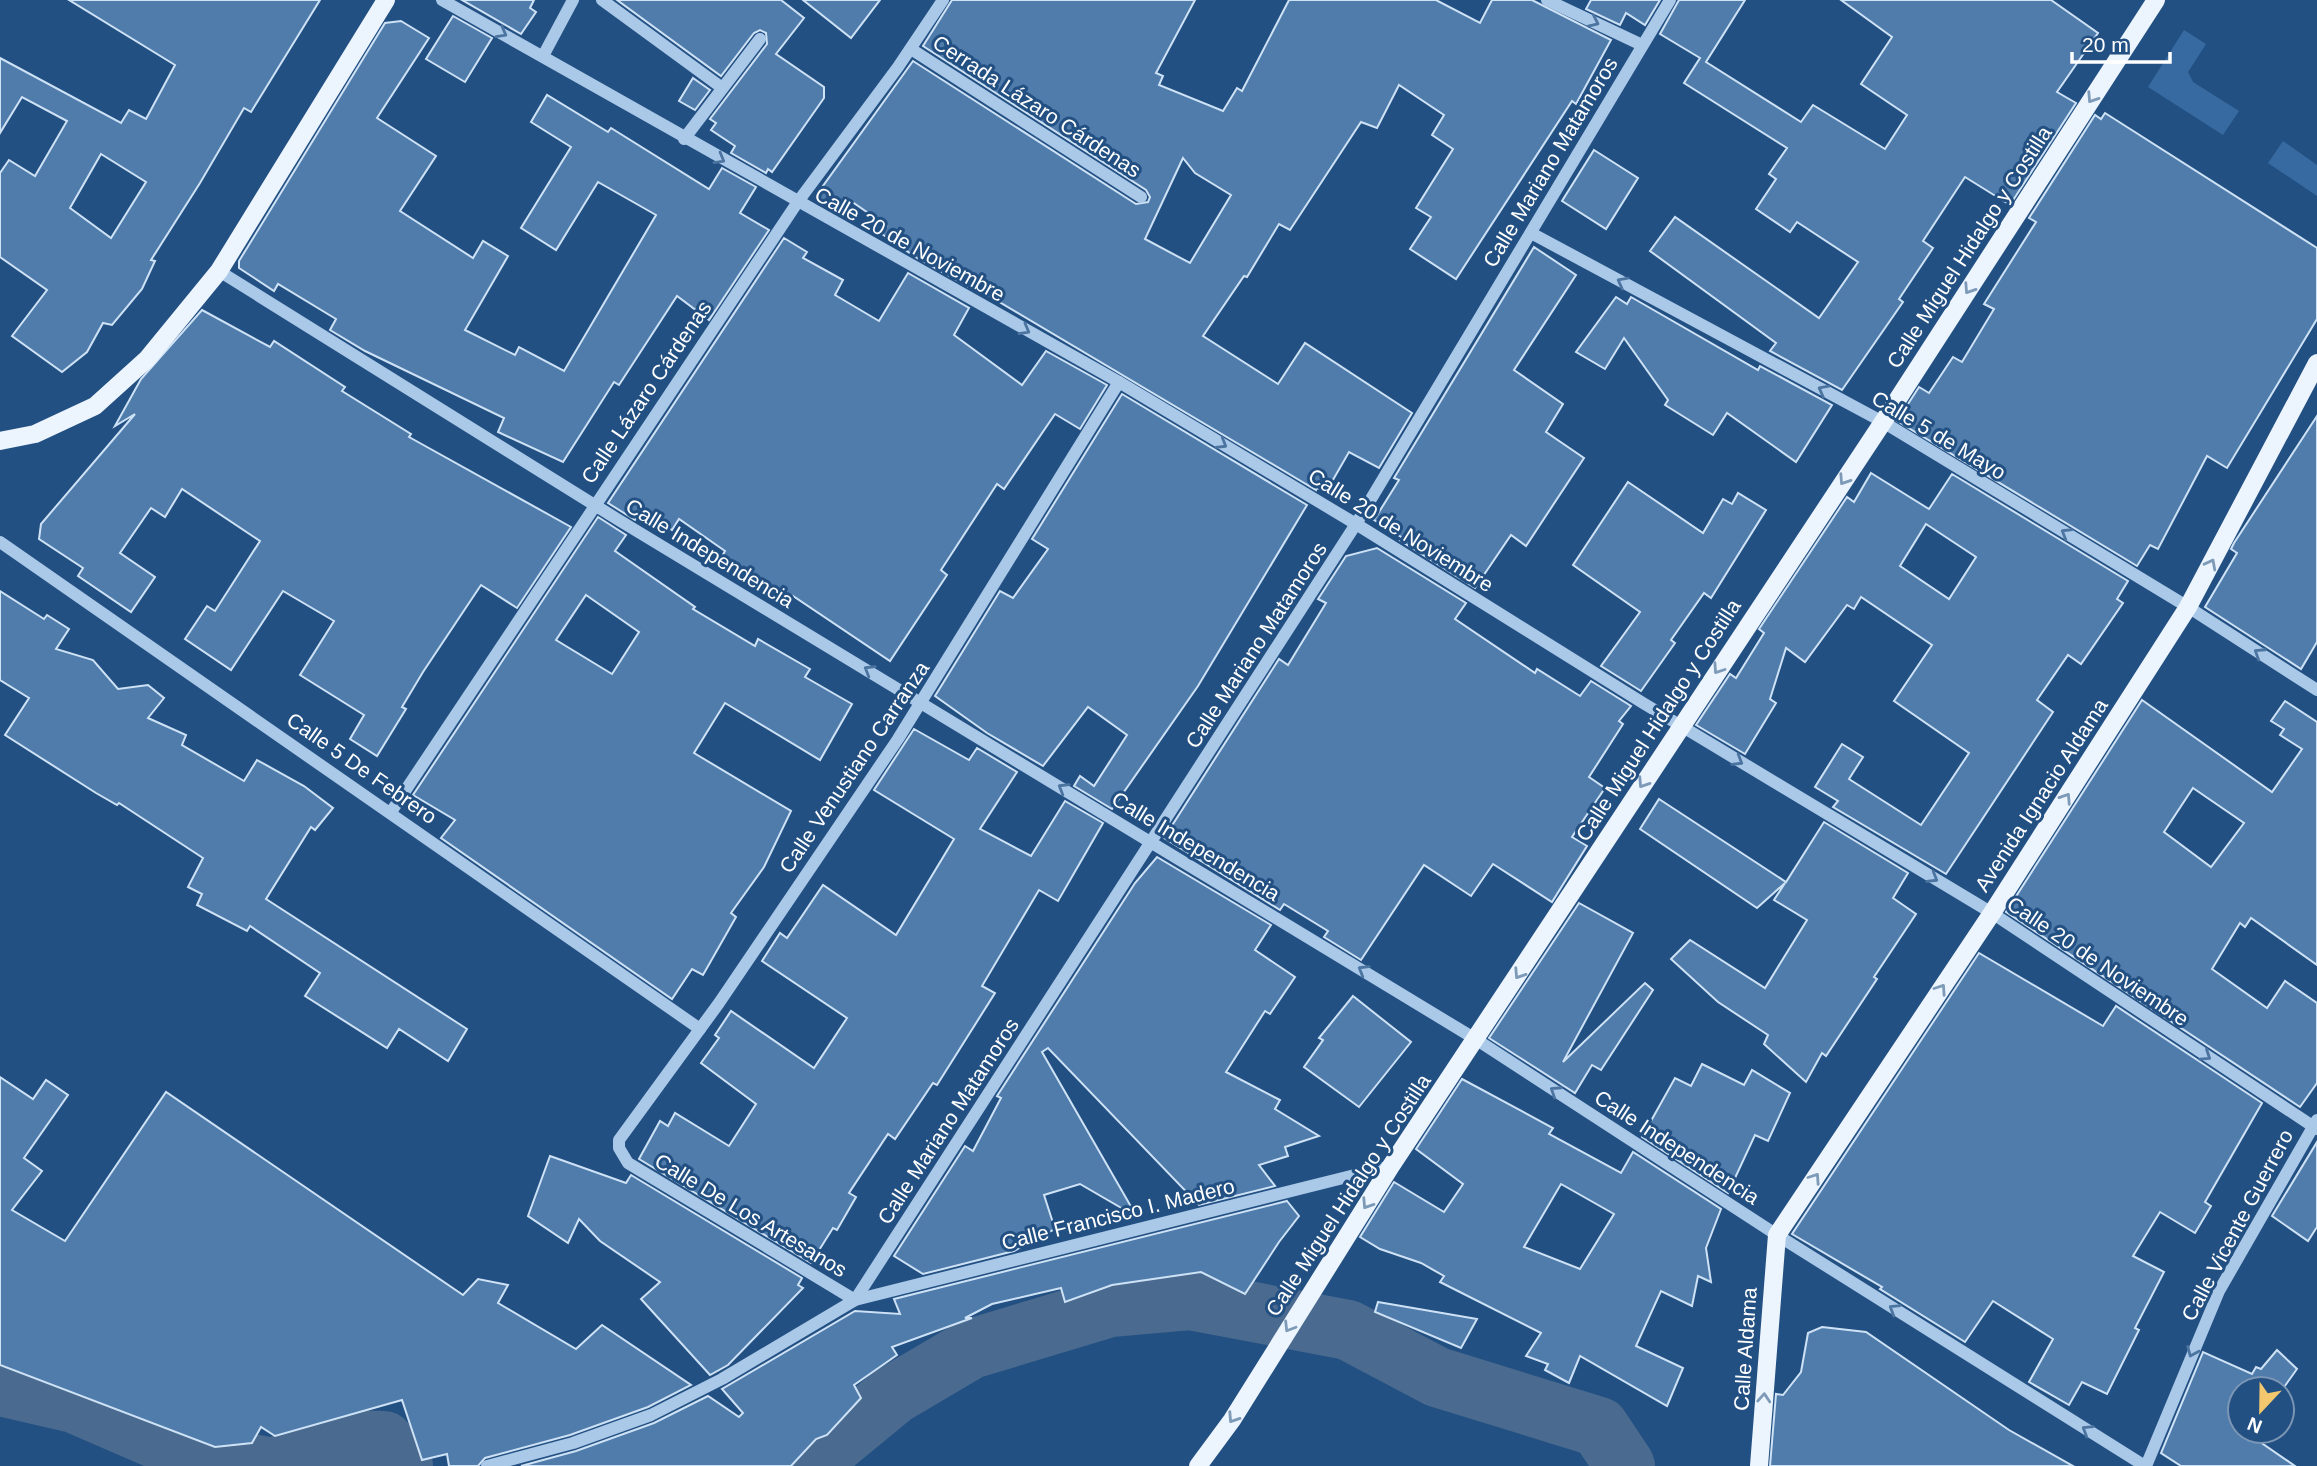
<svg xmlns="http://www.w3.org/2000/svg" width="2317" height="1466" viewBox="0 0 2317 1466" font-family="Arial,sans-serif">
	<style>
		.green { fill: #376aa0 }
		.lines { fill: none; stroke-linecap: round; stroke-linejoin: round }
		.river { stroke: #4a6b8f; stroke-width: 60 }
		.building { fill: #507cac; stroke: #cee2f6; stroke-width: 2; fill-rule: evenodd }
		.minor { stroke: #aac8e8; stroke-width: 12 }
		.major { stroke: #ecf4fd; stroke-width: 18 }
		.oneway { stroke: #4c74a1 }
		.oneway2 { stroke: #7d9ab9 }
		.labels { text-anchor: middle; dominant-baseline: central; stroke-width: 6; stroke-linejoin: round; paint-order: stroke }
		.street-label { font-size: 21px; fill: #fff; stroke: #235082 }
	</style>
	<rect width="100%" height="100%" fill="#235082"/>
	<g class="green">
		<path d="M2184 30 2206 44 2188 72 2193 82 2239 111 2223 135 2148 87Z"/>
		<path d="M2283 141 2317 165V196L2268 163Z"/>
	</g>
	<g class="lines">
		<g class="river">
			<path d="M0 1386 74 1403 192 1454 263 1466"/>
			<path d="M282 1466 317 1439 384 1441 403 1466"/>
			<path d="M807 1466 893 1395 971 1349 1110 1307 1190 1300 1348 1330 1437 1377 1599 1427 1625 1466"/>
		</g>
	</g>
	<g class="building">
		<path d="M69 0H320L251 112 244 108 200 183 151 260 155 261 142 289 112 325 103 323 87 352 62 372 12 336 47 290 0 257V173L9 160 35 176 67 121 22 97 0 133V58L121 123 129 110 146 119 175 65ZM101 154 146 182 111 238 70 208Z"/>
		<path d="M462 0H534L530 8 536 12 521 34Z"/>
		<path d="M617 0H781L804 18 776 54 824 87V98L772 172 768 169 766 173 731 153 735 146 711 130 716 123 710 119 767 44 766 33 760 30 754 33 721 76Z"/>
		<path d="M803 0H880L851 38Z"/>
		<path d="M952 0H1195L1156 73 1163 76 1159 85 1223 111 1237 88 1242 91 1289 0H1436L1480 23 1492 0H1532L1611 40 1576 104 1572 101 1456 279 1410 249 1431 217 1416 208 1453 149 1432 135 1444 115 1399 85 1377 128 1361 122 1290 230 1279 224 1247 277 1244 276 1203 336 1278 384 1305 343 1412 413 1379 468 1349 452 1326 492 1317 488 1316 490 979 290 978 292 917 258 882 234 887 226 845 197 837 211 815 197 913 61 1136 204 1148 202 1150 197 1146 190 923 46ZM1183 158 1195 173 1231 195 1190 263 1145 239Z"/>
		<path d="M1591 0H1660L1645 25 1626 13 1620 25 1586 9Z"/>
		<path d="M1679 0H1745L1706 62 1801 122 1813 105 1885 149 1907 115 1861 84 1892 37 1841 0H2051L2098 33 2057 92 2076 103 2010 205 1965 177 1923 241 1933 248 1899 299 1903 302 1842 390 1770 351 1776 343 1650 251 1675 217 1819 318 1858 262 1797 222 1790 232 1756 209 1776 179 1769 174 1787 148 1684 83 1700 58 1660 34Z"/>
		<path d="M453 16 492 38 465 82 426 59Z"/>
		<path d="M401 21 429 38 377 118 436 156 400 211 473 258 483 241 508 256 465 330 515 355 519 347 564 371 656 215 598 182 556 250 521 228 571 147 531 122 547 95 608 132 611 128 709 189 722 168 756 187 740 213 769 230 709 320 677 296 619 385 614 382 563 462 498 432 504 418 365 351 330 330 336 319 278 284 274 291 239 268V261L385 23Z"/>
		<path d="M693 78 710 90 695 110 679 101Z"/>
		<path d="M2105 113 2317 248V319L2227 468 2207 456 2158 549 2150 545 2137 566 1897 421 1919 387 1929 393 1953 357 1962 362 1994 309 1984 304 2036 222 2029 218 2095 115 2101 119Z"/>
		<path d="M1594 150 1638 178 1606 229 1562 201Z"/>
		<path d="M784 238 807 252 803 258 843 280 835 295 879 321 908 273 969 308 954 335 1022 385 1046 351 1107 385 1080 429 1055 414 1004 489 997 484 941 570 947 575 890 661 793 596 791 600 721 558 725 551 679 519 672 530 642 510 635 520 608 503Z"/>
		<path d="M1534 247 1576 275 1514 370 1563 404 1546 432 1584 458 1526 546 1511 535 1475 588 1401 541 1406 540 1374 520 1399 480 1394 478Z"/>
		<path d="M1616 297 1627 304 1631 297 1758 370 1760 366 1832 405 1796 462 1727 413 1713 435 1665 405 1668 400 1624 338 1605 369 1576 352Z"/>
		<path d="M202 310 270 347 274 341 345 387 342 391 411 434 409 437 571 527 517 608 481 585 423 672 402 707 406 709 377 756 350 739 364 715 300 675 334 621 283 591 231 670 185 639 207 606 215 611 260 541 182 489 165 517 151 508 120 553 155 577 131 612 78 576 83 568 39 539 41 524 135 414 115 426 141 379Z"/>
		<path d="M1122 394 1307 505 1198 686 1112 809 1074 786 1080 776 1094 786 1127 735 1088 707 1043 766 987 733 935 696 1000 591 1013 598 1048 549 1032 539Z"/>
		<path d="M2317 416V642L2301 669 2205 607 2237 553 2231 549 2234 543Z"/>
		<path d="M1871 473 1929 509 1952 474 2128 581 2117 599 2123 603 2081 664 2068 655 2037 700 2053 712 1946 874 1833 807 1838 801 1815 787 1842 744 1863 757 1849 779 1921 825 1969 753 1894 701 1932 645 1861 597 1854 609 1847 605 1805 662 1786 648 1770 699 1776 703 1745 754 1696 725 1730 674 1736 678 1764 633 1759 629 1847 497 1854 502ZM1926 524 1976 557 1949 599 1900 566Z"/>
		<path d="M1628 482 1703 533 1723 499 1732 504 1738 493 1766 510 1711 598 1704 593 1671 640 1675 643 1641 691 1601 666 1640 612 1573 565Z"/>
		<path d="M598 517 626 535 615 551 695 607 693 609 755 646 758 639 810 669 805 677 852 704 820 760 725 703 694 753 791 811 764 867 731 913 736 917 703 975 692 969 672 999 441 838 455 820 413 795ZM586 595 639 632 612 674 556 640Z"/>
		<path d="M1377 548 1466 603 1455 619 1535 673 1537 669 1580 696 1591 681 1631 706 1619 721 1623 724 1589 777 1605 788 1572 837 1587 846 1552 902 1493 864 1471 896 1424 865 1361 960 1324 937 1328 931 1284 904 1280 910 1164 838 1279 659 1288 665 1326 603 1318 599 1346 556Z"/>
		<path d="M0 591 44 619 47 615 69 629 56 649 93 660 118 689 148 685 164 698 148 718 186 735 182 745 244 781 257 760 304 786 333 808 315 830 311 827 266 899 467 1029 448 1061 399 1029 387 1048 305 996 320 973 250 926 247 931 197 905 202 894 188 887 203 858 119 803 117 805 96 793 5 735 29 698 0 680Z"/>
		<path d="M2142 700 2272 792 2302 749 2280 735 2284 729 2271 721 2285 701 2317 722V965L2251 918 2245 927 2240 923 2212 969 2267 1008 2285 981 2317 1003V1083L2300 1107 2006 912ZM2193 788 2244 823 2211 867 2164 832Z"/>
		<path d="M914 729 969 760 977 748 1017 772 980 829 1031 856 1065 801 1103 823 1058 901 1039 890 982 986 995 993 937 1085 933 1083 895 1139 888 1134 849 1193 856 1197 837 1230 833 1228 811 1263 639 1159 660 1121 668 1126 675 1113 729 1146 756 1104 701 1063 719 1038 715 1035 731 1011 814 1068 847 1018 762 961 780 933 787 938 823 885 896 935 954 839 874 790Z"/>
		<path d="M1659 799 1786 882 1824 822 1908 873 1893 898 1916 914 1874 977 1877 979 1826 1056 1822 1053 1806 1082 1764 1044 1768 1035 1718 1002 1671 959 1690 940 1765 988 1807 920 1774 900 1785 883 1757 908 1640 829Z"/>
		<path d="M1157 857 1271 925 1255 950 1295 977 1270 1014 1265 1011 1226 1072 1280 1100 1275 1109 1319 1136 1285 1147 1288 1156 1259 1165 1275 1186 1199 1205 1048 1048 1042 1052 1137 1217 1080 1184 1044 1195 1055 1229 1014 1251 923 1274 894 1256 965 1146 973 1151 1001 1098 997 1096 1135 883Z"/>
		<path d="M1579 903 1633 933 1563 1062 1645 983 1653 990 1601 1070 1592 1065 1575 1093 1489 1038Z"/>
		<path d="M1979 953 2103 1026 2116 1006 2262 1103 2205 1202 2211 1206 2195 1233 2160 1212 2133 1256 2164 1272 2135 1328 2139 1330 2107 1394 2082 1382 2069 1405 2029 1382 2053 1339 1993 1301 1965 1342 1880 1289 1882 1287 1792 1234Z"/>
		<path d="M1353 996 1411 1042 1359 1107 1304 1067 1323 1040 1319 1038Z"/>
		<path d="M1702 1064 1744 1085 1752 1070 1790 1093 1768 1141 1755 1135 1728 1193 1642 1137 1675 1078 1691 1086Z"/>
		<path d="M0 1077 33 1099 46 1080 68 1095 24 1158 42 1171 12 1210 65 1241 166 1092 463 1295 478 1279 508 1285 498 1303 576 1349 602 1325 691 1385 648 1407 570 1435 485 1458 478 1466H449L447 1454 422 1460 402 1400 275 1436 261 1427 252 1443 215 1447 0 1365Z"/>
		<path d="M1462 1079 1553 1128 1549 1134 1621 1173 1633 1152 1721 1209 1706 1248 1711 1282 1698 1276 1692 1306 1661 1291 1636 1346 1683 1368 1667 1406 1580 1356 1569 1383 1545 1370 1548 1364 1526 1356 1541 1333 1440 1282 1444 1276 1421 1263 1380 1249 1360 1237 1394 1182 1444 1212 1463 1184 1416 1149ZM1561 1184 1614 1214 1580 1269 1524 1247Z"/>
		<path d="M2317 1142V1227L2308 1241 2272 1216Z"/>
		<path d="M550 1156 626 1183 631 1175 802 1278 798 1285 803 1288 728 1365 710 1375 641 1299 660 1282 600 1241 579 1219 568 1243 528 1216Z"/>
		<path d="M1287 1201 1299 1216 1279 1242 1245 1294 1201 1272 1112 1285 1065 1302 1061 1288 992 1304 965 1318H972L892 1347 897 1355 854 1385 861 1398 827 1435 816 1439 791 1466H521L576 1451 654 1423 708 1396 739 1417 743 1413 722 1389 855 1311 900 1314 894 1299Z"/>
		<path d="M1378 1302 1477 1319 1461 1348 1375 1312Z"/>
		<path d="M1822 1327 1866 1332 2009 1430 2073 1466H1770L1776 1394 1783 1395 1801 1372 1808 1333Z"/>
		<path d="M2277 1350 2297 1369 2282 1390 2240 1389V1431H2253L2250 1435 2295 1466H2181L2161 1453 2203 1352 2252 1374 2256 1367 2261 1369Z"/>
	</g>
	<g class="lines">
		<g class="minor">
			<path d="M442 0 1119 382 1356 524 1643 703 1992 913 2317 1129"/>
			<path d="M602 0 721 87"/>
			<path d="M1547 0 1642 45"/>
			<path d="M911 49 1141 197"/>
			<path d="M543 56 573 0"/>
			<path d="M684 139 760 39"/>
			<path d="M1531 233 1883 422 2188 607 2317 690"/>
			<path d="M219 271 617 519 1477 1040 1777 1235 2145 1466"/>
			<path d="M0 542 700 1029"/>
			<path d="M391 812 797 203 898 67 943 0"/>
			<path d="M855 1300 1356 524 1670 0"/>
			<path d="M855 1300 628 1163 619 1148V1140L719 1003 898 739 1119 382"/>
			<path d="M487 1466 573 1443 651 1415 722 1379 855 1300 1391 1166"/>
			<path d="M2146 1466 2219 1291 2317 1120"/>
		</g>
		<g class="major">
			<path d="M0 441 35 434 95 406 147 359 219 271 386 0"/>
			<path d="M1198 1466 1232 1420 1391 1166 1883 422 2156 0"/>
			<path d="M1759 1466 1777 1235 1992 913 2188 607 2317 363"/>
		</g>
	</g>
	<defs><path id="oneway-chevron" d="M-2-3.5L2.5 0L-2 3.5" fill="none" stroke-width="1.6" stroke-linecap="round" stroke-linejoin="round" transform="scale(1.75)"/></defs>
	<g class="oneway">
		<use href="#oneway-chevron" transform="translate(1594 22) rotate(25)"/>
		<use href="#oneway-chevron" transform="translate(502 33) rotate(29)"/>
		<use href="#oneway-chevron" transform="translate(720 159) rotate(30)"/>
		<use href="#oneway-chevron" transform="translate(1622 282) rotate(-152)"/>
		<use href="#oneway-chevron" transform="translate(1025 330) rotate(29)"/>
		<use href="#oneway-chevron" transform="translate(1823 390) rotate(-152)"/>
		<use href="#oneway-chevron" transform="translate(1222 444) rotate(31)"/>
		<use href="#oneway-chevron" transform="translate(2066 533) rotate(-149)"/>
		<use href="#oneway-chevron" transform="translate(2259 653) rotate(-147)"/>
		<use href="#oneway-chevron" transform="translate(869 670) rotate(-149)"/>
		<use href="#oneway-chevron" transform="translate(1738 761) rotate(31)"/>
		<use href="#oneway-chevron" transform="translate(1063 788) rotate(-149)"/>
		<use href="#oneway-chevron" transform="translate(1933 878) rotate(31)"/>
		<use href="#oneway-chevron" transform="translate(1363 970) rotate(-149)"/>
		<use href="#oneway-chevron" transform="translate(2206 1056) rotate(34)"/>
		<use href="#oneway-chevron" transform="translate(1555 1091) rotate(-147)"/>
		<use href="#oneway-chevron" transform="translate(1894 1309) rotate(-148)"/>
		<use href="#oneway-chevron" transform="translate(2192 1352) rotate(113)"/>
		<use href="#oneway-chevron" transform="translate(2087 1430) rotate(-148)"/>
	</g>
	<g class="oneway2">
		<use href="#oneway-chevron" transform="translate(2092 98) rotate(123)"/>
		<use href="#oneway-chevron" transform="translate(1969 289) rotate(123)"/>
		<use href="#oneway-chevron" transform="translate(1844 480) rotate(123)"/>
		<use href="#oneway-chevron" transform="translate(2211 564) rotate(-62)"/>
		<use href="#oneway-chevron" transform="translate(1718 669) rotate(124)"/>
		<use href="#oneway-chevron" transform="translate(1643 783) rotate(123)"/>
		<use href="#oneway-chevron" transform="translate(2066 798) rotate(-57)"/>
		<use href="#oneway-chevron" transform="translate(1519 974) rotate(123)"/>
		<use href="#oneway-chevron" transform="translate(1941 989) rotate(-56)"/>
		<use href="#oneway-chevron" transform="translate(1815 1178) rotate(-56)"/>
		<use href="#oneway-chevron" transform="translate(1367 1204) rotate(123)"/>
		<use href="#oneway-chevron" transform="translate(1289 1327) rotate(122)"/>
		<use href="#oneway-chevron" transform="translate(1764 1398) rotate(-86)"/>
		<use href="#oneway-chevron" transform="translate(1233 1418) rotate(123)"/>
	</g>
	<g class="labels">
		<g class="street-label">
			<text transform="translate(1037 106) rotate(33)">Cerrada Lázaro Cárdenas</text>
			<text transform="translate(1550 162) rotate(-59)">Calle Mariano Matamoros</text>
			<text transform="translate(910 244) rotate(29)">Calle 20 de Noviembre</text>
			<text transform="translate(1969 247) rotate(-57)">Calle Miguel Hidalgo y Costilla</text>
			<text transform="translate(646 392) rotate(-56)">Calle Lázaro Cárdenas</text>
			<text transform="translate(1939 435) rotate(31)">Calle 5 de Mayo</text>
			<text transform="translate(1401 530) rotate(32)">Calle 20 de Noviembre</text>
			<text transform="translate(710 553) rotate(31)">Calle Independencia</text>
			<text transform="translate(1256 645) rotate(-57)">Calle Mariano Matamoros</text>
			<text transform="translate(1658 720) rotate(-57)">Calle Miguel Hidalgo y Costilla</text>
			<text transform="translate(854 767) rotate(-56)">Calle Venustiano Carranza</text>
			<text transform="translate(362 768) rotate(35)">Calle 5 De Febrero</text>
			<text transform="translate(2041 795) rotate(-57)">Avenida Ignacio Aldama</text>
			<text transform="translate(1196 846) rotate(31)">Calle Independencia</text>
			<text transform="translate(2098 961) rotate(34)">Calle 20 de Noviembre</text>
			<text transform="translate(948 1121) rotate(-57)">Calle Mariano Matamoros</text>
			<text transform="translate(1677 1147) rotate(33)">Calle Independencia</text>
			<text transform="translate(1348 1195) rotate(-57)">Calle Miguel Hidalgo y Costilla</text>
			<text transform="translate(1118 1214) rotate(-14)">Calle Francisco I. Madero</text>
			<text transform="translate(751 1215) rotate(31)">Calle De Los Artesanos</text>
			<text transform="translate(2237 1225) rotate(-62)">Calle Vicente Guerrero</text>
			<text transform="translate(1745 1349) rotate(-86)">Calle Aldama</text>
		</g>
	</g>
	<g transform="translate(2261 1410) rotate(202)"><circle r="33" fill="#235082" stroke="#7b96b4" stroke-width="2"/>
	<path d="M0-5L12 26L0 18L-12 26Z" fill="#f3c76d"/>
	<text y="-10" font-size="19" font-weight="bold" text-anchor="middle" fill="#ffffff">N</text>
	</g>
	<path d="M2072 52v10h98v-10" fill="none" stroke="#ffffff" stroke-width="3.5"/>
	<text x="2082" y="52" font-size="21" fill="#ffffff" stroke="#235082" stroke-width="5" paint-order="stroke">20 m</text>
</svg>
